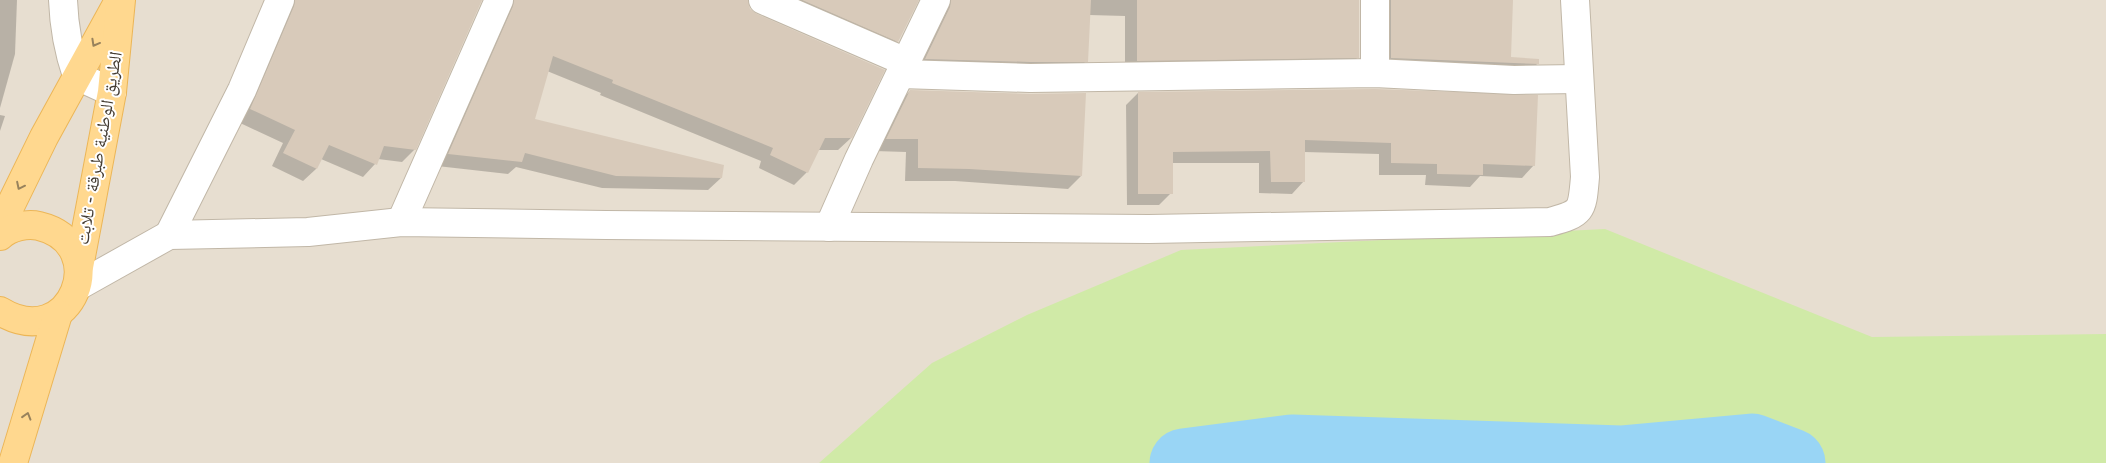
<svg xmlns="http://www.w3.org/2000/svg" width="2106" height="463" viewBox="0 0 2106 463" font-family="'Varela Round','Noto Naskh Arabic',sans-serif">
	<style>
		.residential { fill: #e7ded0 }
		.green { fill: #d0eaa7 }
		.shadow { fill: #0003 }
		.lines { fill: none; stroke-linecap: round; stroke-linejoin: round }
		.river { stroke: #99d5f5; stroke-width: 69 }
		.building { fill: #d8caba }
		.minor-casing { stroke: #c1b7a7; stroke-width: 30 }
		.major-casing { stroke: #ecb657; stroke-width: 30 }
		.minor { stroke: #fff; stroke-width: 28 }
		.major { stroke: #ffd88f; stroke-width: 28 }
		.oneway { stroke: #98825c }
		.labels { text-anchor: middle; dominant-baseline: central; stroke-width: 4; stroke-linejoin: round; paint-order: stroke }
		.street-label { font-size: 18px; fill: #443c32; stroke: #fff }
	</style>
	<rect width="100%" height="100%" fill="#f3ede2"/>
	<rect class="residential" x="0" y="0" width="2106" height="463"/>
	<path class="green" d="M1605 229 1872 337 2106 334V463H819L932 363 1027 315 1181 250Z"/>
	<g class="shadow">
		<path d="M0 0H17L15 54 0 108Z"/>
		<path d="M281 0H481L415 149 402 162 378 159 375 164 363 177 321 159 316 169 303 181 272 166 283 143 238 122Z"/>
		<path d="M495 0H746L749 10 851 138 838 150H818L807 172 794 185 759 168 761 161 600 95 601 93 547 71 533 120 721 178 708 190 602 188 516 167 508 174 437 166Z"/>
		<path d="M761 0H917L897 41 885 54Z"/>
		<path d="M932 0H1358V57L1346 70 1125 73V16L1089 15 1086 61 1074 74 913 71Z"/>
		<path d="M1371 0H1512L1510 59 1538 63 1525 76 1379 70Z"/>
		<path d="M910 91 1081 176 1068 189 955 181H905L906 152 874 151 897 104Z"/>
		<path d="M1138 93 1534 165 1522 178 1480 176 1470 187 1425 185 1426 175H1379V154L1304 152V181L1292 194 1259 193V163H1172L1171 193 1159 205H1127L1126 105Z"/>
		<path d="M0 115 5 116 0 131Z"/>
	</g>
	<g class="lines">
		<path class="river" d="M1184 463 1292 449 1621 460 1752 448 1791 463"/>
	</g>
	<g class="building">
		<path d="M295 0H482L416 150 384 146 377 165 329 145 317 169 283 153 295 130 250 109 294 6Z"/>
		<path d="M514 0H748L750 9 757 14 885 70 852 138H825L808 173 770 155 773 148 612 83 613 80 553 56 535 119 724 165 722 178 616 176 525 153 522 162 448 154 513 6Z"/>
		<path d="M802 0H919L898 42Z"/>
		<path d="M951 0H1091L1088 62H1030L925 59 950 7Z"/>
		<path d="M1137 0H1359V58L1137 61Z"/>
		<path d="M1391 0H1513L1511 57 1539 59V64L1391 58Z"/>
		<path d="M1375 89 1538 95 1535 166 1483 164V175L1437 174V164L1391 163V143L1305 140V182H1271L1270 151 1173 152V194H1138V92Z"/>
		<path d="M910 90 1030 94 1086 93 1082 176 969 169 918 168V139H886Z"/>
	</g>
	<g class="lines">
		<defs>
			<g id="minor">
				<path d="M63 0C64 27 68 50 77 76L112 92"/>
				<path d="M763 0 906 62"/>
				<path d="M1375 0V73"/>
				<path d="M901 74 1030 78 1375 73 1514 80 1578 79"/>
				<path d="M401 222 499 0"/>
				<path d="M829 227 859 159 936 0"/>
				<path d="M169 235 242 90 280 0"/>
				<path d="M78 286 169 235 308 232 401 222 606 225 1149 229 1550 222C1583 213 1582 211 1585 177L1575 0"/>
			</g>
			<g id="major">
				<path d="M0 227 44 137 116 6"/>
				<path d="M0 236C10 227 27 223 39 226 114 244 72 355 0 311"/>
				<path d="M79 267 112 92 121 0"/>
				<path d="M13 463 58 314"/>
			</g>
		</defs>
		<use href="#minor" class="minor-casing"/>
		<use href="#major" class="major-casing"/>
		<use href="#minor" class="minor"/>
		<use href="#major" class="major"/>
	</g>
	<defs><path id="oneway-chevron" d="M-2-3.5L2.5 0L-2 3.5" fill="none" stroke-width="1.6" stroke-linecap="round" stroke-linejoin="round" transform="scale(1.25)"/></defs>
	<g class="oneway">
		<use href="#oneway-chevron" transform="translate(95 43) rotate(119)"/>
		<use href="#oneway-chevron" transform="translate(20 186) rotate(116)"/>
		<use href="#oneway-chevron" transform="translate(27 416) rotate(-73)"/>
	</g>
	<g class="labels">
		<g class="street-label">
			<text transform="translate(99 148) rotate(-80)">الطريق الوطنية طبرقة - تلابت</text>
		</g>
	</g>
</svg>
